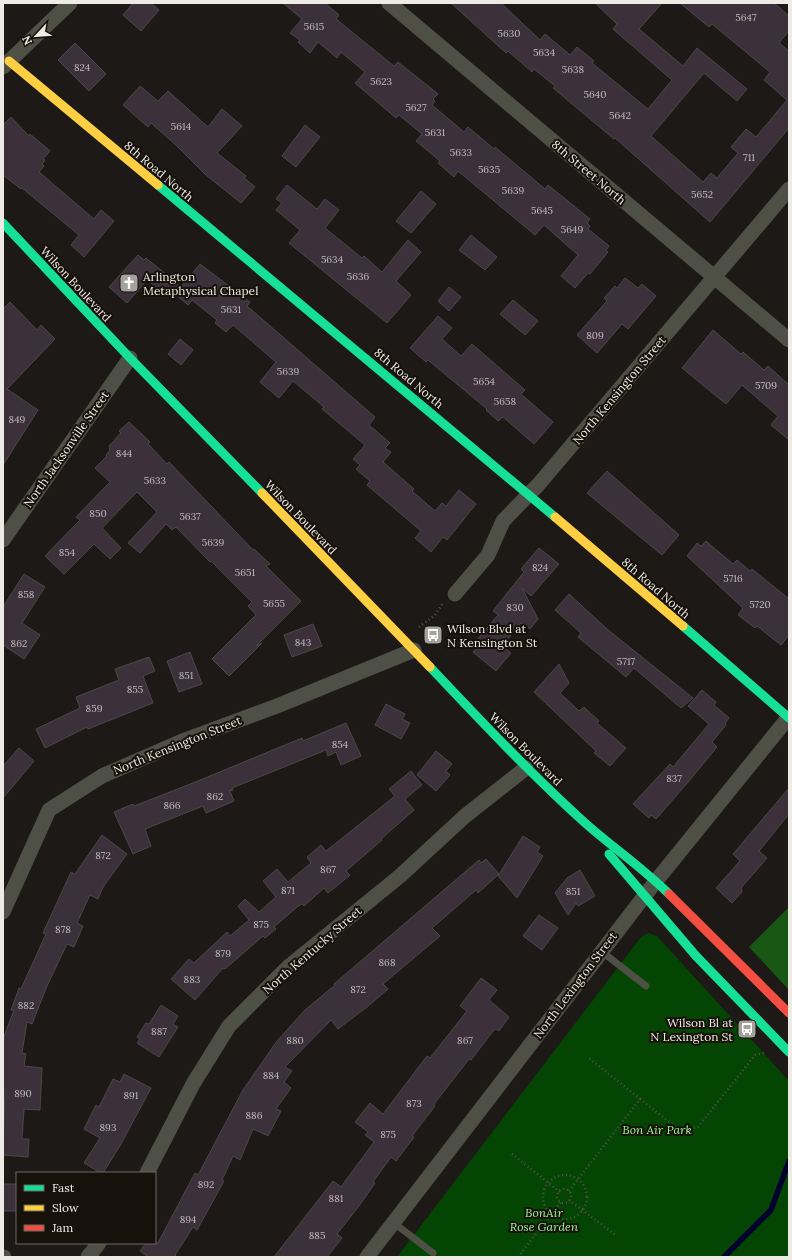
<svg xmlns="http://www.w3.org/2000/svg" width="792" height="1260" viewBox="0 0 792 1260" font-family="Lora,serif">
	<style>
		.green { fill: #044503 }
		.forest { fill: #185714 }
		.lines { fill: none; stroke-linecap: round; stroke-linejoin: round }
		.stream { stroke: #03022f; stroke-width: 5.5 }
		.building { fill: #3c303b; stroke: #4b4848 }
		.path { stroke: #52544b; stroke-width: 2.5; stroke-dasharray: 1 3; stroke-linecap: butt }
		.lane { stroke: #4f5045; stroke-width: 7 }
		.street { stroke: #4f5045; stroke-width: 15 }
		.fast { stroke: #16e098; stroke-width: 9 }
		.slow { stroke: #ffcf43; stroke-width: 9 }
		.jam { stroke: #f24e42; stroke-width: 9 }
		.labels { text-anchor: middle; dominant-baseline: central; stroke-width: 4; stroke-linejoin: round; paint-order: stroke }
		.number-label { font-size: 10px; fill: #c2bcba }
		.street-label { font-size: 12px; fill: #eeebe5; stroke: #16110a }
		.poi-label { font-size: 12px; fill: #eeebe5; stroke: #16110a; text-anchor: start }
		.park-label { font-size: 12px; font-style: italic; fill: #9cf895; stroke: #16110a }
	</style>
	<rect width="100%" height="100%" fill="#1c1916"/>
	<path class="green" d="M648 933 657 936 789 1081V1257H397L641 937Z"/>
	<path class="forest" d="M789 907V990L749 947Z"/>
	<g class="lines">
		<path class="stream" d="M724 1257 771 1210 789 1161"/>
	</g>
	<g class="building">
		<path d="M133 3H151L159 10 141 31 123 15Z"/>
		<path d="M283 3H325L339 15 336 19 394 66 398 62 438 94 433 99 435 101 432 105 464 132 468 127 494 149 495 147 545 189 548 185 590 219 587 223 590 226 588 229 609 246 606 250 608 252 590 274 588 273 575 288 561 276 578 255 544 225 535 235 458 171 454 177 438 163 440 161 416 141 422 134 399 115 396 118 355 83 365 72 341 52 337 58 318 42 310 53 298 42 300 40 290 33 302 19Z"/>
		<path d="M451 3H501L540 40 545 34 570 55 577 47 594 61 592 63 648 109 672 80 613 29 617 24 595 3H662L639 29 683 66 697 48 747 89 737 101 704 73 651 136 703 182 711 173 717 178 738 153 731 147 746 129 756 137 787 100 764 80 770 72 712 24 709 27 680 3H774L789 16V31L779 43 789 51V128L710 222 615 138 614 139 553 88 555 86 534 69 532 72 508 51 506 53Z"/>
		<path d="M75 43 106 74 89 91 58 60Z"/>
		<path d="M140 86 158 101 168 91 208 127 222 109 242 126 217 153 246 176 244 178 255 187 241 203 206 175 177 146 151 123 148 127 123 105Z"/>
		<path d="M11 117 29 136 30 134 50 151 43 159 45 160 42 164 44 166 39 172 94 219 101 210 114 221 84 257 71 245 79 235 22 188 21 189 3 175V125Z"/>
		<path d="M305 125 320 137 296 167 282 156Z"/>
		<path d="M287 185 317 209 325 199 339 210 325 228 362 258 364 256 382 272 408 240 421 252 396 281 411 295 387 323 289 243 300 230 276 210 282 203 276 199Z"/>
		<path d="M421 191 436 204 411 233 396 221Z"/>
		<path d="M471 235 497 257 485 270 459 250Z"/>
		<path d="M138 255 144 260 146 258 179 285 169 297 147 280 127 303 109 287Z"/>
		<path d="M200 264 250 302 247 306 375 417 369 425 390 443 385 448 391 452 383 462 414 489 412 491 435 511 442 503 446 506 459 490 476 504 447 540 443 537 431 552 415 538 421 531 367 485 370 481 356 469 360 465 353 459 365 445 322 409 324 407 293 381 279 398 260 382 276 362 233 325 226 332 215 323 217 320 192 300 188 305 175 294Z"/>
		<path d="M625 278 638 288 642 284 656 296 628 329 622 324 597 353 577 335 607 301 604 298 615 286 617 288Z"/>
		<path d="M449 287 461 297 449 311 438 301Z"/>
		<path d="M513 300 538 321 525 335 500 314Z"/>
		<path d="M10 302 37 330 41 325 55 339 7 389 38 410 3 465V309Z"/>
		<path d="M438 316 452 328 442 339 461 356 472 344 525 390 521 394 553 422 534 444 503 417 498 421 486 410 487 409 428 360 426 362 410 348Z"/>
		<path d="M713 330 741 354 743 352 764 370 768 366 789 385V440L771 425 778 416 742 385 726 404 682 368Z"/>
		<path d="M180 339 193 350 181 365 168 354Z"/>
		<path d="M129 422 150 442 148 444 167 464 169 462 253 550 254 549 270 564 266 566 301 601 256 646 262 643 229 676 212 659 256 615 248 606 252 602 211 561 210 562 176 527 172 530 166 524 140 553 128 543 157 512 137 492 102 528 121 548 110 559 94 544 64 574 45 556 80 520 76 517 110 482 95 468 107 456 106 455 110 450 109 446 121 433 119 431Z"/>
		<path d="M607 471 679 535 662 555 587 493Z"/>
		<path d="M706 541 733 564 737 560 750 571 752 569 789 599V635L781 645 757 626 755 628 738 615 743 608 687 556 697 543 701 546Z"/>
		<path d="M539 548 559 564 531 596 522 588 538 619 530 629 521 623 502 646 511 653 496 671 473 652 480 644 476 641 498 615 493 611 524 572 521 569Z"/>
		<path d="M24 574 45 587 22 623 40 635 24 659 3 645V607Z"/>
		<path d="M569 594 607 629 693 698 681 708 634 668 626 677 578 637 581 633 555 610Z"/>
		<path d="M313 624 322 646 292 657 284 635Z"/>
		<path d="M190 652 202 684 179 692 167 661Z"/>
		<path d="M149 657 155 671 143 676 153 703 88 729 87 727 45 748 36 729 80 708 76 697 119 680 115 669Z"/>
		<path d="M559 664 569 683 560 693 579 711 584 707 599 721 597 723 626 748 610 766 594 753 596 751 534 692Z"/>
		<path d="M702 690 716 702 714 705 729 718 725 723 726 725 712 742 717 747 689 781 656 819 651 815 649 818 633 804 670 764 673 767 709 724 688 706Z"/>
		<path d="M386 704 405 714 402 719 410 723 401 739 375 725Z"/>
		<path d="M346 723 361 756 341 765 336 752 328 756 326 750 232 788 233 790 230 791 234 801 206 813 203 806 145 829 151 846 133 854 114 812 133 804 134 806 193 783 302 738 303 741Z"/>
		<path d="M19 748 34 761 3 798V766Z"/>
		<path d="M436 751 452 764 446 771 450 775 436 791 417 775Z"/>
		<path d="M411 771 422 785 405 799 414 810 381 839 382 840 346 871 350 875 328 893 324 888 304 906 302 904 297 907 274 927 276 929 265 938 263 936 225 969 223 968 195 1000 171 979 189 959 194 963 227 932 230 936 249 920 238 906 245 899 259 912 276 897 263 881 277 869 288 882 311 863 307 857 321 845 326 851 395 796 389 789Z"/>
		<path d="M789 788V814L759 851 767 858 741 888 742 892 732 903 716 888 740 861 733 854Z"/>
		<path d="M102 835 127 854 103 887 98 899 90 895 77 923 83 926 74 947 67 944 47 986 32 1024 27 1022 22 1053 26 1054 24 1066 42 1068 40 1110 24 1109 22 1139H29L28 1157 3 1155 5 1090H3V1039L14 1010H11L19 988 21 989 46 934 43 933 71 872 75 874Z"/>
		<path d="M523 836 540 847 537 852 543 856 517 898 498 876Z"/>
		<path d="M486 859 499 874 478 893 476 890 432 928 440 936 383 984 388 989 367 1007 338 1029 331 1020 285 1067 292 1071 284 1082 291 1088 276 1109 281 1111 268 1136 253 1129 240 1160 233 1156 222 1180 224 1181 197 1230 193 1227 175 1255 177 1257H148L140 1251 146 1243H158L195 1173 198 1175 243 1090 277 1041 305 1010 335 985 334 984 479 860 481 863Z"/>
		<path d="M580 870 595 896 578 906 576 903 568 915 555 893 567 878Z"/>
		<path d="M539 915 558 928 542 950 523 936Z"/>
		<path d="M481 978 497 990 489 1000 509 1017 499 1031 496 1029 493 1031 471 1060 469 1059 434 1104 435 1106 412 1136 414 1137 396 1161 391 1157 373 1182 375 1183 359 1206 337 1234 342 1238 327 1257H274L333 1181 341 1187 374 1142 365 1135 368 1132 355 1122 370 1103 383 1114 427 1056 430 1058 467 1011 460 1006Z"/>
		<path d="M161 1005 178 1016 173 1024 178 1027 159 1057 137 1043 140 1039 137 1037 146 1023 149 1024Z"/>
		<path d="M124 1074 151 1088 121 1144 103 1173H101L84 1163 100 1138 84 1129 96 1105 99 1107 113 1079 120 1082Z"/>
		<rect x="3" y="1184" width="14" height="27"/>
	</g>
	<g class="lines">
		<g class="path">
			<path d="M419 627 435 615 443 603"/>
			<path d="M640 1099 677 1128 687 1129 698 1127 755 1055 764 1053"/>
			<path d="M512 1154 560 1192"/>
			<circle cx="565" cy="1197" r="22"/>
			<circle cx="564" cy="1196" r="7"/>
			<path d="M569 1191 640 1099 589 1058"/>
			<path d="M569 1200 617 1236"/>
			<path d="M518 1257 561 1202"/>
		</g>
		<g class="lane">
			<path d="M601 951 646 986"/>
			<path d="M394 1223 433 1253"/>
		</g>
		<g class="street">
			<path d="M389 3 789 340"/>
			<path d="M3 67 70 3"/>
			<path d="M3 540 130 358"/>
			<path d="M455 594 488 555 503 521 538 485 789 189"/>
			<path d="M3 912 49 810 102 776 185 740 277 706 414 650"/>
			<path d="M147 1173 193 1084 229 1026 288 967 400 876 465 816 526 768"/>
			<path d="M3 1257H4"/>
			<path d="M88 1257 99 1243"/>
			<path d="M367 1257 656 881 788 718"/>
		</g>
		<g class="fast">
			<path d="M158 185 555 517"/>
			<path d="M3 223 130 358 262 493"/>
			<path d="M683 626 789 718"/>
			<path d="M430 667C480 720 530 773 584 822 612 847 643 868 669 894"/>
			<path d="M609 854 696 956 789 1052"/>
		</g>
		<g class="slow">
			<path d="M9 61 158 185"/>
			<path d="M262 493 430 667"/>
			<path d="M555 517 683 626"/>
		</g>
		<path class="jam" d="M669 894 789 1013"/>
	</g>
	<defs>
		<symbol id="church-square" viewBox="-11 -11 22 22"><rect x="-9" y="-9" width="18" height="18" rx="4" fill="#a4a29d" stroke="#16110a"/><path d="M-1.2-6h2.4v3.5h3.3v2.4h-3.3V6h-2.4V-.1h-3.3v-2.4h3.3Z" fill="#fff"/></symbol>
		<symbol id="bus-square" viewBox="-11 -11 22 22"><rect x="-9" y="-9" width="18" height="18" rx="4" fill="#a4a29d" stroke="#16110a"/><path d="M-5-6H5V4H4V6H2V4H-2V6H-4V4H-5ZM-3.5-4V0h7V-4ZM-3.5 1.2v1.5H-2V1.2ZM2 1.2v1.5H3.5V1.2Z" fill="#fff"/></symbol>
	</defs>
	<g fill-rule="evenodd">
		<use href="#church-square" x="118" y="272" width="22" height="22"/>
		<use href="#bus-square" x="422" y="624" width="22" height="22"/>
		<use href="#bus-square" x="736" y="1018" width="22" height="22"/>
	</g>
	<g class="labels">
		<g class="number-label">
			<text x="746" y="17">5647</text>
			<text x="314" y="26">5615</text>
			<text x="509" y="33">5630</text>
			<text x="544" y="52">5634</text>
			<text x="82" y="67">824</text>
			<text x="573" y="69">5638</text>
			<text x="381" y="81">5623</text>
			<text x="595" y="94">5640</text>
			<text x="416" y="107">5627</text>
			<text x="620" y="115">5642</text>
			<text x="181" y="126">5614</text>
			<text x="435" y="132">5631</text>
			<text x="461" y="152">5633</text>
			<text x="749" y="157">711</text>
			<text x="489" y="169">5635</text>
			<text x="513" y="190">5639</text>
			<text x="702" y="194">5652</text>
			<text x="542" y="210">5645</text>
			<text x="572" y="229">5649</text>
			<text x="332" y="259">5634</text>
			<text x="358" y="276">5636</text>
			<text x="231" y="309">5631</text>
			<text x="595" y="335">809</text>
			<text x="288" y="371">5639</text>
			<text x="484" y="381">5654</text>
			<text x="766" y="385">5709</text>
			<text x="505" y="401">5658</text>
			<text x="17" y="419">849</text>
			<text x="124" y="453">844</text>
			<text x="155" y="480">5633</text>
			<text x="98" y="513">850</text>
			<text x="190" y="516">5637</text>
			<text x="213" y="542">5639</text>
			<text x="67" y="552">854</text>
			<text x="540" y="567">824</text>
			<text x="245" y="572">5651</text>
			<text x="733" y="578">5716</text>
			<text x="26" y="594">858</text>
			<text x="274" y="603">5655</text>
			<text x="760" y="604">5720</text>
			<text x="515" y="607">830</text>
			<text x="303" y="642">843</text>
			<text x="19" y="643">862</text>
			<text x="626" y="661">5717</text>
			<text x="186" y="675">851</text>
			<text x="135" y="689">855</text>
			<text x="94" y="708">859</text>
			<text x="340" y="744">854</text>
			<text x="674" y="778">837</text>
			<text x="215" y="796">862</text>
			<text x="172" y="805">866</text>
			<text x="103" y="855">872</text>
			<text x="328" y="869">867</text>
			<text x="288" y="890">871</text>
			<text x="573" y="891">851</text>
			<text x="261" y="924">875</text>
			<text x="63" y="929">878</text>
			<text x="223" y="953">879</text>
			<text x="387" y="962">868</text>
			<text x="192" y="979">883</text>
			<text x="358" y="989">872</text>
			<text x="26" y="1005">882</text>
			<text x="159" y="1031">887</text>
			<text x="295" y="1040">880</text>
			<text x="465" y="1040">867</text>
			<text x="271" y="1075">884</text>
			<text x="23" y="1093">890</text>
			<text x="131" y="1095">891</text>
			<text x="414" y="1103">873</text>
			<text x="254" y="1115">886</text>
			<text x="108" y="1127">893</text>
			<text x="388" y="1134">875</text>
			<text x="206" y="1184">892</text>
			<text x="336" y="1198">881</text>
			<text x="188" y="1219">894</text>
			<text x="317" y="1235">885</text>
		</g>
		<g class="street-label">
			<text transform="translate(159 171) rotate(40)">8th Road North</text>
			<text transform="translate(589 172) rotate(40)">8th Street North</text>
			<text transform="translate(76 284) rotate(47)">Wilson Boulevard</text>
			<text transform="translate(409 378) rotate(40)">8th Road North</text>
			<text transform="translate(619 390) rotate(-50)">North Kensington Street</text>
			<text transform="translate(66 449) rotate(-55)">North Jacksonville Street</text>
			<text transform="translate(301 517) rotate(46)">Wilson Boulevard</text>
			<text transform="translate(656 588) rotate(41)">8th Road North</text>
			<text transform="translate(177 745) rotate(-22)">North Kensington Street</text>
			<text transform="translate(526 749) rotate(45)">Wilson Boulevard</text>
			<text transform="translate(312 950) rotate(-41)">North Kentucky Street</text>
			<text transform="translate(575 985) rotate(-53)">North Lexington Street</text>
		</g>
		<g class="poi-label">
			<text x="143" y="276">Arlington<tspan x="143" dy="14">Metaphysical Chapel</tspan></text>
			<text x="447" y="628">Wilson Blvd at<tspan x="447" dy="14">N Kensington St</tspan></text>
			<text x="733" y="1022" text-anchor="end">Wilson Bl at<tspan x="733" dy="14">N Lexington St</tspan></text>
		</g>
		<g class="park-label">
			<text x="657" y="1129">Bon Air Park</text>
			<text x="544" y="1212">BonAir<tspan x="544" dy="14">Rose Garden</tspan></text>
		</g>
	</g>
	<rect width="792" height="1260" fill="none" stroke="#eeebe5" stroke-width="8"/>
	<rect x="16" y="1172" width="140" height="72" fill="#16110a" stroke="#6c6862"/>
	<rect x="24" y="1185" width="20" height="6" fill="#16e098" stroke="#6c6862"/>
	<text x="52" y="1192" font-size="12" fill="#eeebe5">Fast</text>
	<rect x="24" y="1205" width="20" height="6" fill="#ffcf43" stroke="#6c6862"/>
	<text x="52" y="1212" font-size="12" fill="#eeebe5">Slow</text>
	<rect x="24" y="1225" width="20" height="6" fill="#f24e42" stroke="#6c6862"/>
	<text x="52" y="1232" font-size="12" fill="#eeebe5">Jam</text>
	<g transform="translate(36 36) rotate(244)" stroke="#16110a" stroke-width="3" paint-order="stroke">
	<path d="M0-3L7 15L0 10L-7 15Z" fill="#eeebe5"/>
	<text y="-6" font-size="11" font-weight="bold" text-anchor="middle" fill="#eeebe5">N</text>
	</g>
</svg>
